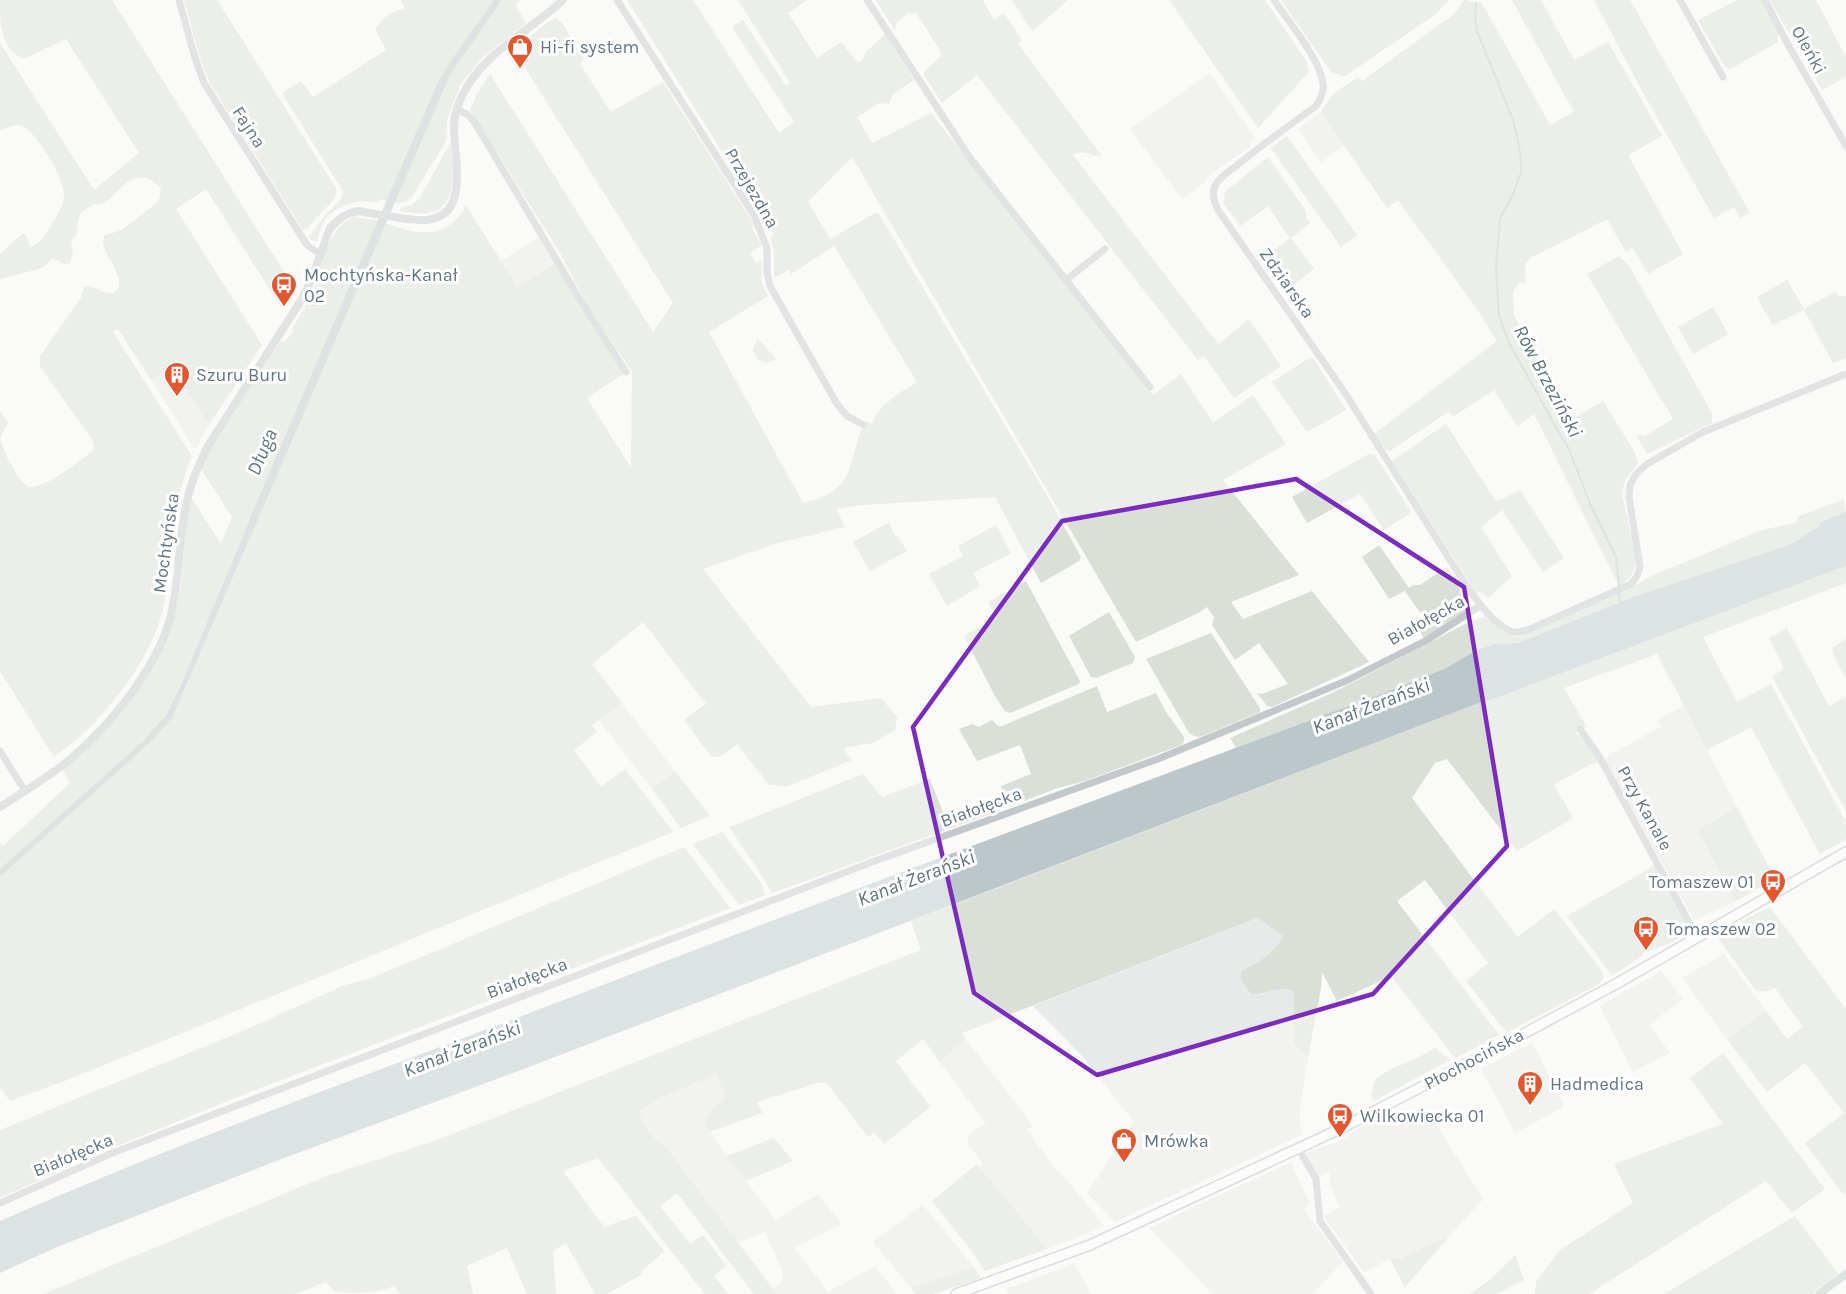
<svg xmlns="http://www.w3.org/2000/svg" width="1846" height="1294" viewBox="0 0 1846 1294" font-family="Karla,sans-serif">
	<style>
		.built { fill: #e8e9e9 }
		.green { fill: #dadfd7 }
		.water { fill: #bbc7cb }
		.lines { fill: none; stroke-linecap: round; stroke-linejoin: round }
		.stream { stroke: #bbc7cb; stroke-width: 2 }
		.canal { stroke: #bbc7cb; stroke-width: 8 }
		.secondary-casing { stroke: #b3babf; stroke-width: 12 }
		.minor { stroke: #c3c8cc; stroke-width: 7 }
		.tertiary { stroke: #c3c8cc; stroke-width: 8 }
		.secondary { stroke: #fff; stroke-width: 9 }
		.marked { fill: none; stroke: #7b2cbf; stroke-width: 4.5; stroke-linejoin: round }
		.labels { text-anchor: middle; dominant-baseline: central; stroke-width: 6; stroke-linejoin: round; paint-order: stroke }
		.poi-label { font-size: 18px; fill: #657683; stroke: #fff; text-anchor: start }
		.street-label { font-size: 18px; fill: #657683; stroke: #fff }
		.water-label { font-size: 20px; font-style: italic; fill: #60757c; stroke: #fff }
	</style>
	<rect width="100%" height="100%" fill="#fafaf8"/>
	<g class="built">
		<path d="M1210 73 1255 138 1250 142V147L1208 176 1204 183 1182 199 1130 129Z"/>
		<path d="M1321 112 1344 145 1321 162 1298 129Z"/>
		<path d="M539 237 555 263 517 287 501 261Z"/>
		<path d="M171 366 209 425 196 448H194L151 380Z"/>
		<path d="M622 703 675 771 652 789 599 720Z"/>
		<path d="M1684 705 1737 807 1698 830 1735 902 1694 920 1605 760 1611 754 1661 727 1658 720Z"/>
		<path d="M1259 918 1283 936 1278 947 1270 956 1255 963 1260 995 1282 987 1294 991V1044L1308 1057 1300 1108V1126L1303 1134 1115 1222 1087 1193 1134 1122 1083 1057 1033 1006Z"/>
		<path d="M1724 954 1766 1011 1727 1039 1682 978Z"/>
		<path d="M1661 971 1683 999 1649 1025 1670 1053 1633 1072 1600 1006Z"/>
		<path d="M966 1039 1034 1127 1026 1128 1056 1170 1062 1174 1104 1226 1047 1249 979 1167 983 1163 969 1146 967 1138 974 1130 986 1124 940 1062 949 1054 953 1047Z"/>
		<path d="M1532 1043 1564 1105 1562 1108 1515 1133 1481 1069Z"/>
		<path d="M716 1074 724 1092 723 1101 715 1107 706 1125 726 1156 776 1220 818 1194 842 1224 794 1248 828 1292 875 1266 897 1294H777L773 1289 782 1282V1271L765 1232 738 1243 665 1146 652 1138 646 1131 639 1112 660 1098Z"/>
		<path d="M1424 1105 1483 1199 1446 1240 1398 1260 1396 1256 1364 1272 1323 1216 1340 1207 1331 1187 1329 1172 1319 1176 1307 1158 1306 1153 1344 1139 1359 1127 1383 1114 1388 1124Z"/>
		<path d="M1291 1162 1310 1203 1304 1209 1343 1262 1312 1294H1213L1149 1228Z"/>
		<path d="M923 1205 974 1267 911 1288 873 1242Z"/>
		<path d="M1074 1264 1091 1294H1009L1006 1289Z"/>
	</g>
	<g class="green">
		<path d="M0 0H112L293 286 281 307 206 189 176 209 262 345 209 425 171 367 151 380 118 329 113 332 192 456C171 505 173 553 164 604 154 659 100 726 54 757L0 671V411L8 423C5 428 0 434 1 440 2 450 20 486 30 487 47 488 78 461 92 452L94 447 92 439 40 367V356L81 298 84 286C95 285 100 293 113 293L119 288C122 267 96 249 105 235L116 232 123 229 159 201 161 188C127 155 117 209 94 204L81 213 78 220 77 234 71 242 73 252 70 263 64 264 52 258 45 266 39 269 0 279V254L23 233 27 236 30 247C38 246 44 236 49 229 55 219 64 206 64 195 65 180 34 125 18 125 12 125 5 129 0 131V43L94 190 139 153 66 39 24 59C0 49 0 23 0 0Z"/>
		<path d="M184 0H217L337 190 334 199 307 229 303 230 211 85 202 65Z"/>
		<path d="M401 0H494L443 73 387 201 380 199 378 202C359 199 333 205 323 223 320 228 319 235 317 241H313L309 237 325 215 341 199 343 191 282 93 301 81 313 97 386 50 375 29C383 18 391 10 406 9Z"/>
		<path d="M502 0H520L516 3 517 8 526 23 484 56 460 85 447 120 446 141 412 197 405 202 394 203 450 75Z"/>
		<path d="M627 0H693L779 133 794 122 732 27 743 20 786 86 790 83 738 0H807L788 13 817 58 841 42 858 63 864 58 865 53 885 34 914 80 893 94 889 104 879 103 857 117 872 143 931 113 1153 395 1181 374 1213 423 1253 395 1286 444 1223 480 1299 575 1231 602 1243 619 1312 591 1369 662 1272 707 1267 706 1257 693 1262 694 1288 684 1259 643 1235 660 1212 625 1214 617 1207 607 1198 613 1136 642 852 157 808 202 830 239 875 213 879 214 1046 494 1081 557 1079 561 1041 583 995 497 862 505 836 509 845 527 778 543 703 569 811 707 881 698 897 717 895 730 873 743 843 748 852 760 788 786 769 785 737 744 720 757 711 756 684 720 706 704 643 622 592 664 622 703 592 725 597 732 574 750 601 787 625 769 673 832 70 1079 10 1101 0 1087V877L154 739 172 718 385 223C416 235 448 241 466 205L517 287 555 263 612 353 623 374 587 398 631 468 632 372 588 306 559 251 470 110 477 94 490 74 653 332 673 303 514 50 544 25 556 17 564 26 584 60 580 64 611 112 663 82 749 216 754 225 752 229 762 245 750 253 756 263 761 260 762 283 768 296 709 332 803 503C859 491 846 463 865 421L872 424C879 404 899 394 917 382L834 246 791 274 789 270 774 278V252L771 237 774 234Z"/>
		<path d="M876 0H983L994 20 1004 13 1022 40 1018 44 1102 156C1091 157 1083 148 1073 155L1208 331 1219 344 1249 319 1281 366 1234 398 1204 356 1198 360 977 75 942 103 923 73 941 56 940 50 917 14 909 13 897 22 895 31Z"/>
		<path d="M1012 0H1068L1032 31Z"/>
		<path d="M1169 0H1265L1307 62 1309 72 1258 128Z"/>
		<path d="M1281 0H1449L1436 14 1345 76 1332 73Z"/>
		<path d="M1464 0 1482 3 1550 125 1574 112 1512 0H1541L1574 60 1608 42 1662 136 1628 155 1683 254 1648 274 1633 248 1626 252 1607 219 1530 258 1525 265 1526 282 1519 283 1513 292 1514 315 1569 421 1603 401 1634 451 1638 463 1625 480 1622 493 1636 560C1635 571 1629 582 1619 586L1534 414 1517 426 1494 390 1454 416 1448 412 1390 451 1385 449 1374 434 1497 341 1479 312 1398 200 1387 208 1321 112 1333 94 1358 77 1362 81 1454 14Z"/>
		<path d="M1594 0H1630L1750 213 1740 218 1734 207 1714 218 1641 89Z"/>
		<path d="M1737 0H1763L1778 32V42L1730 69 1725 67 1698 20Z"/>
		<path d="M1770 0H1816L1846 57V77L1822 90Z"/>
		<path d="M1287 136 1357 235 1341 247 1271 148Z"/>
		<path d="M450 144C452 167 461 207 428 213 419 215 409 212 400 211V208L412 205 419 199Z"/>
		<path d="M1268 157 1306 211V218L1310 223 1291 238 1314 269 1285 291 1263 259 1290 238 1268 206 1240 226 1224 204 1225 192Z"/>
		<path d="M353 217 379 220 268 475 181 685 166 715 144 740 0 869V843L3 846 70 783 62 769 150 672C166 645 177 616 181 585 184 555 185 526 191 497L221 544 232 517 201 469 212 447 281 340 284 342 294 331 292 329 312 295 321 273 318 270C327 250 332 227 353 217Z"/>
		<path d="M1619 256 1631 269 1712 413V423L1647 454 1636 435 1645 436 1673 419 1587 274Z"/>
		<path d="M1787 280 1804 309 1835 292 1839 296H1846V358L1833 363 1804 310 1773 325 1757 297Z"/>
		<path d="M1713 307 1728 334 1693 354 1678 327Z"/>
		<path d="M758 339 776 359 767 363 757 359 753 349Z"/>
		<path d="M1309 358 1314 359 1346 410 1307 432 1272 382Z"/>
		<path d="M1446 424 1495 500H1500L1520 490 1564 558 1543 572 1502 510 1481 527 1512 576 1488 598 1481 592 1476 593 1392 461Z"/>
		<path d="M1369 454 1375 455 1410 510 1409 514 1384 530 1360 494 1307 523 1292 497Z"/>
		<path d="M1843 500 1846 511 1820 521 1821 526 1789 545 1636 596 1518 643 1495 644 1477 650 1444 669 1382 694 1236 748 1230 738 1332 693 1471 621 1485 617 1503 632 1516 637 1526 634 1627 590 1649 577 1762 530 1796 523 1799 516Z"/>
		<path d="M889 522 894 535 898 536 907 551 870 571 853 542Z"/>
		<path d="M996 525 1011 553 973 573 980 586 947 606 929 574 963 556 958 546Z"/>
		<path d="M1379 545 1409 588 1413 585H1420L1447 567 1456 579 1466 612 1424 639 1420 631 1429 625 1405 591 1389 599 1362 557Z"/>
		<path d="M1846 566V583L1703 637 1737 702 1771 684 1846 822V839L1820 854 1751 727 1707 750 1657 654 1564 688 1586 726 1575 733 1583 737 1599 762 1589 765 1554 785 1573 818 1517 851 1447 759 1435 763 1412 798 1503 918 1518 937 1554 909 1602 971 1604 977 1599 984 1508 1032 1501 1026 1466 981 1488 963 1425 880 1397 901 1499 1035 1455 1058 1391 976 1337 1001 1322 972 1321 989 1308 1057 1294 1044V991C1275 985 1269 995 1251 994L1242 981 1241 972C1259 960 1273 957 1283 936L1258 918 962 1033 966 1039 953 1047 949 1054 940 1062 923 1039 896 1061 930 1107 884 1144 874 1132 868 1137 826 1082 817 1083 757 1102 762 1113 709 1132 705 1121 708 1114 715 1107 723 1101 724 1092 716 1074 660 1098 639 1111C644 1128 650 1136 665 1146L777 1294H754L677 1193 660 1206 690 1244 703 1235 726 1266 714 1276 728 1294H705L598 1158 563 1171 604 1227 636 1216 664 1251 642 1271 641 1275 607 1294H595L566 1243 553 1251 556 1294H527L507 1248 467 1266 473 1294H400L394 1286C375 1294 356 1293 335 1292L326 1282 294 1294H43L327 1176 440 1139 921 950 911 921 1479 703C1505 696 1529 685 1554 676Z"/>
		<path d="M1026 581 1080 681 1079 684 1010 713 1005 711 996 698 964 636 997 618 988 602Z"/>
		<path d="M1109 612 1135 657 1133 663 1096 678 1091 677 1069 636Z"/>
		<path d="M1787 628 1829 706 1846 697V812L1772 676 1784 669 1769 638Z"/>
		<path d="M1211 633 1260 708V712L1200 737 1194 736 1189 733 1146 659Z"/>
		<path d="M1846 639V679L1833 655V651L1832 648Z"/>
		<path d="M1097 686 1107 712 1156 693 1166 712 1184 737V742L1181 745 1085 781 1058 788 1008 807 1001 786 1031 774 1020 745 977 761 959 729 972 724 979 727 992 720 998 726H1002Z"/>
		<path d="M675 771 710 816 681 828 652 789Z"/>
		<path d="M863 774 882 797 930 779 944 815 990 799 999 802 1001 810 772 893 762 876 729 827Z"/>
		<path d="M1737 807 1775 879 1735 902 1698 830Z"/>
		<path d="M722 832 762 884 765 895 739 905 693 844Z"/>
		<path d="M684 847 730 908 245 1094 92 1156 0 1198V1130L245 1030 345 985 369 979Z"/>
		<path d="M1656 865 1690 930C1679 942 1656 948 1643 953V955L1613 975 1610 973 1567 916Z"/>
		<path d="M1770 907 1846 1009V1192L1843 1194 1805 1143 1844 1113 1805 1063 1767 1092 1727 1039 1766 1011 1787 1039 1803 1027 1775 988C1768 992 1763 993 1755 989L1718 938 1749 917Z"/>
		<path d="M1435 1048 1450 1060 1374 1101 1371 1096 1375 1079C1393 1065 1417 1061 1435 1048Z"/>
		<path d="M1723 1053 1825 1189 1792 1213 1766 1181 1589 1294H1535L1536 1282 1560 1250 1633 1203 1614 1164 1723 1124 1690 1078Z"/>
		<path d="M774 1138 793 1161 746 1181 726 1156Z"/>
		<path d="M977 1164 1047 1249 985 1271 970 1249 932 1201Z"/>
		<path d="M1795 1216 1838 1274 1811 1294H1664Z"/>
		<path d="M1445 1238 1446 1240 1405 1287 1390 1259 1396 1256 1398 1260Z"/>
		<path d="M1515 1255 1524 1280 1496 1294H1470L1492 1278Z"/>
		<path d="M974 1267 981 1278 933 1294H915L911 1288Z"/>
	</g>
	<g class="water">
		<path d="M494 0H502L450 75 172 718 154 739 0 877V869L144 740 166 715 181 685 268 475 437 84 450 62Z"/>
		<path d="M1846 511V566L1554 676C1529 685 1505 696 1479 703L534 1065 271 1163 57 1247 0 1273V1221C170 1146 345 1083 519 1017 806 907 1094 800 1382 694L1444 669 1477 650 1495 644 1518 643 1636 596 1789 545 1820 526V522Z"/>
	</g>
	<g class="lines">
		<g class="stream">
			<path d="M1476 3 1475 16 1477 31 1513 120 1519 146 1521 163V173L1510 201 1500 218 1496 269 1499 315 1508 341 1553 422 1569 449 1591 506 1616 557 1619 586"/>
			<path d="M1619 592 1620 604"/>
		</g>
		<path class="canal" d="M1819 1294 1846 1274"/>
		<defs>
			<path id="secondary" d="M956 1294 1090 1245 1340 1129 1510 1041 1616 984 1846 852"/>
		</defs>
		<use href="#secondary" class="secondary-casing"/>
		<g class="minor">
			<path d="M179 0 195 58 204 83 307 245 314 250 321 253"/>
			<path d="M617 0 754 215 767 248V272L770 286 837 404 847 416 862 424"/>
			<path d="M867 0 970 158 1150 387"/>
			<path d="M1274 0C1288 21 1321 60 1323 84 1324 92 1321 99 1316 106 1291 124 1266 142 1241 162 1233 169 1222 175 1216 184 1211 192 1214 202 1218 210L1343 390 1462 579C1473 595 1493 626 1513 632 1518 633 1523 631 1528 630L1631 584 1637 576 1640 567 1629 497 1630 485 1636 474 1647 464 1703 432 1846 374"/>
			<path d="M1680 0 1723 77"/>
			<path d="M1765 0 1786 41 1846 146"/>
			<path d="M457 109 468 115 475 123 578 296 626 372"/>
			<path d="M1066 280 1105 249"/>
			<path d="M1580 729 1599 756 1697 937"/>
			<path d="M0 751 25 791"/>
			<path d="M1298 1148 1316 1179 1320 1221 1371 1294"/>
			<path d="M0 1203 110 1154 406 1041 872 862 1158 759 1348 680 1427 640 1480 606"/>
		</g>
		<path class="tertiary" d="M0 807C23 792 47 778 68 761 111 725 164 661 173 605 180 569 179 532 188 497 192 479 200 462 208 446L302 299 310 283 330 228 342 217 350 213 358 211C378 214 407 221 426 220 472 216 453 156 454 127 454 117 457 106 462 96 483 52 529 32 563 0"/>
		<use href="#secondary" class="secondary"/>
	</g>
	<path d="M0 0H1846V1294H0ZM1296 479 1464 587 1507 846 1373 994 1097 1075 974 993 913 727 1062 521Z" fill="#fafaf8" fill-opacity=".55" fill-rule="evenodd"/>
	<path class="marked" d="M1296 479 1464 587 1507 846 1373 994 1097 1075 974 993 913 727 1062 521Z"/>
	<defs>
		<symbol id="shop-pin" viewBox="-11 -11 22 30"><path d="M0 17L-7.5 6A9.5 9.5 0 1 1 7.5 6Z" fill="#e4572e" stroke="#fff"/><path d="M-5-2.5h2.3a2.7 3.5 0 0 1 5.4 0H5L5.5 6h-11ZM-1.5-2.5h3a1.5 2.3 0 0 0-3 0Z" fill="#fff"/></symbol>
		<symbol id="bus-pin" viewBox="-11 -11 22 30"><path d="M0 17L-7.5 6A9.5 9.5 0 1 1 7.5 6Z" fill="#e4572e" stroke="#fff"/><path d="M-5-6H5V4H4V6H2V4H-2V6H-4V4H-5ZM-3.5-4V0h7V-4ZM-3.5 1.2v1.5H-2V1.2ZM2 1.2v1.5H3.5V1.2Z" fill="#fff"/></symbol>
		<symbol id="building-pin" viewBox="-11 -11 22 30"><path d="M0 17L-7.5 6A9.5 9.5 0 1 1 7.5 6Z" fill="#e4572e" stroke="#fff"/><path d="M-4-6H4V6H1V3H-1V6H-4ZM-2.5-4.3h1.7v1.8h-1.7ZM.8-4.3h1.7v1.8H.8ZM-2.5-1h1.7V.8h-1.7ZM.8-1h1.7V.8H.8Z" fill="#fff"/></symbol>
	</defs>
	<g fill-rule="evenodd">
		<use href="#shop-pin" x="505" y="32" width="30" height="40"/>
		<use href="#bus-pin" x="269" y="270" width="30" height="40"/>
		<use href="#building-pin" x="162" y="360" width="30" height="40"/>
		<use href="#bus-pin" x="1758" y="867" width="30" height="40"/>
		<use href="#bus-pin" x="1631" y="914" width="30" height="40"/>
		<use href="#building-pin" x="1515" y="1069" width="30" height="40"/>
		<use href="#bus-pin" x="1325" y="1101" width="30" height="40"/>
		<use href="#shop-pin" x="1109" y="1126" width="30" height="40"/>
	</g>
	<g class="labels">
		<g class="poi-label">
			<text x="540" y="47">Hi-fi system</text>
			<text x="304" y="275">Mochtyńska-Kanał<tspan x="304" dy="21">02</tspan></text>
			<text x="196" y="375">Szuru Buru</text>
			<text x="1754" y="882" text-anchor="end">Tomaszew 01</text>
			<text x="1666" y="929">Tomaszew 02</text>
			<text x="1550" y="1084">Hadmedica</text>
			<text x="1360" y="1116">Wilkowiecka 01</text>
			<text x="1144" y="1141">Mrówka</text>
		</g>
		<g class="street-label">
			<text transform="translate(1809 50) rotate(61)">Oleńki</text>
			<text transform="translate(249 127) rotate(57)">Fajna</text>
			<text transform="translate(752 188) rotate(60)">Przejezdna</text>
			<text transform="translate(1287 283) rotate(55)">Zdziarska</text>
			<text transform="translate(166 543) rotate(-82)">Mochtyńska</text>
			<text transform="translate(1426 620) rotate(-29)">Białołęcka</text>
			<text transform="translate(981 807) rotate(-20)">Białołęcka</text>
			<text transform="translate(1645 808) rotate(61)">Przy Kanale</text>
			<text transform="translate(527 978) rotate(-21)">Białołęcka</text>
			<text transform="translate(1474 1059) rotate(-28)">Płochocińska</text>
			<text transform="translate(73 1155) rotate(-23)">Białołęcka</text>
		</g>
		<g class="water-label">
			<text transform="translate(1548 381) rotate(62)">Rów Brzeziński</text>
			<text transform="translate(262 452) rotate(-67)">Długa</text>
			<text transform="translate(1371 706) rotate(-21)">Kanał Żerański</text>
			<text transform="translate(916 878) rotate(-21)">Kanał Żerański</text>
			<text transform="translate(462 1049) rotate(-21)">Kanał Żerański</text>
		</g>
	</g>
</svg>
